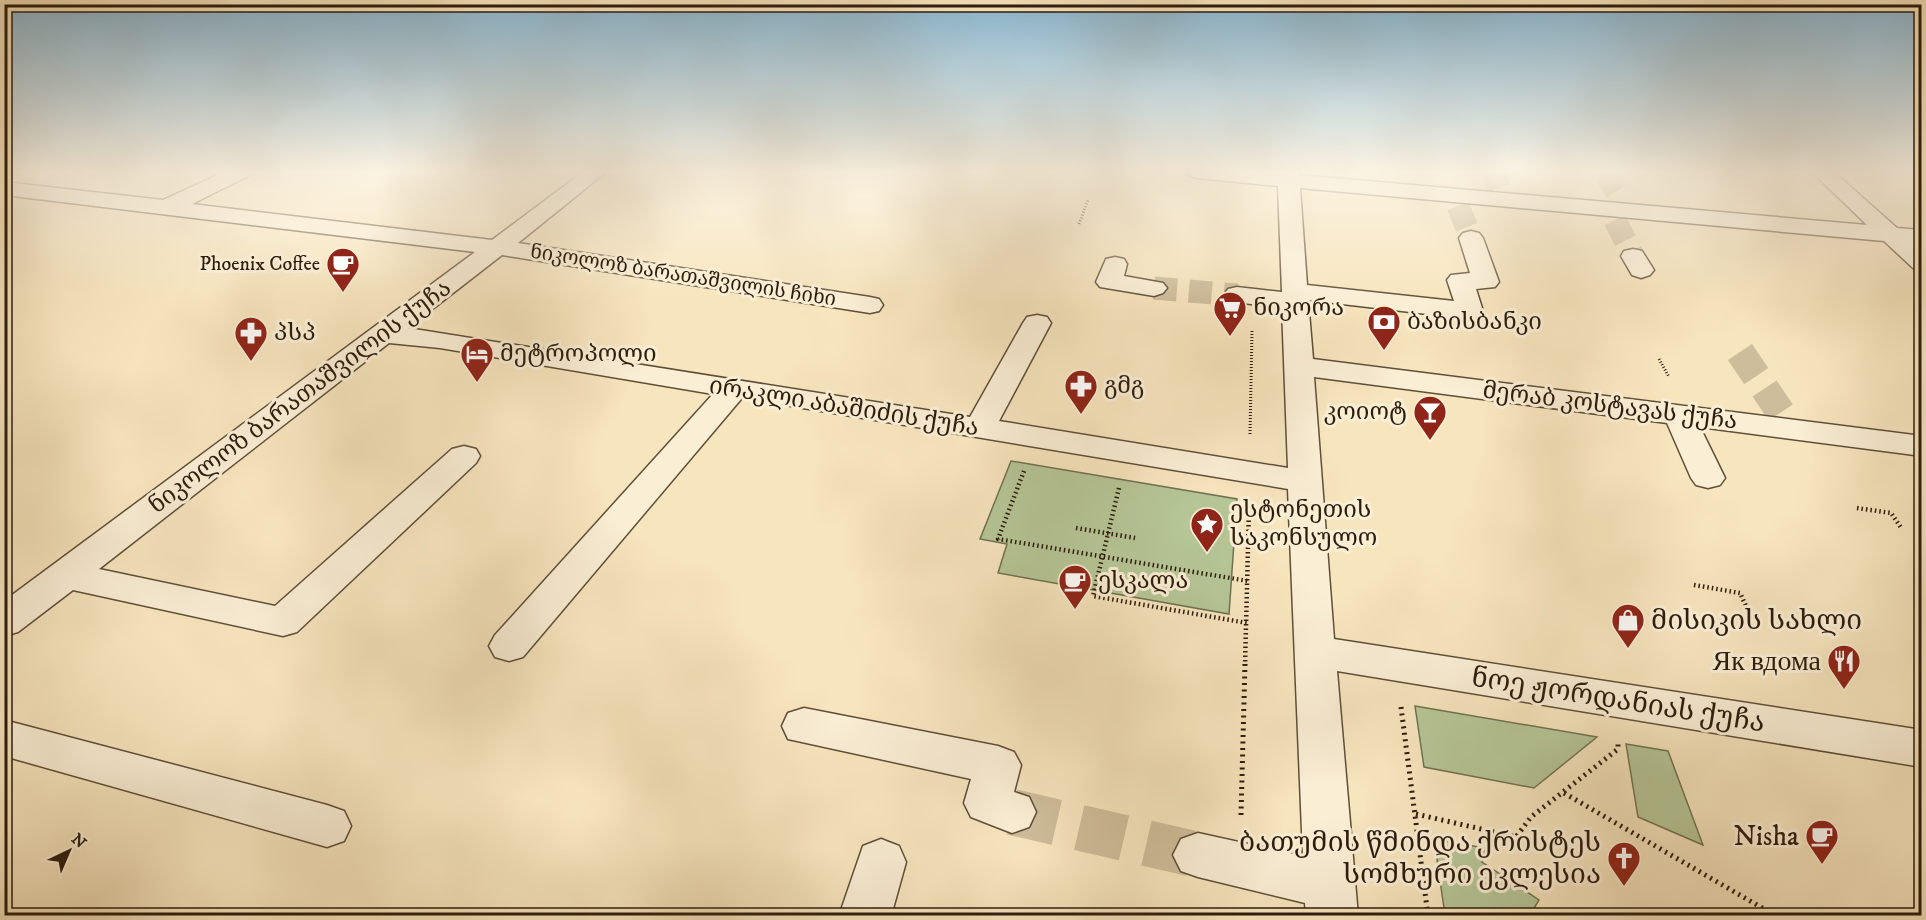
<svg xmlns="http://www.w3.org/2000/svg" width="1926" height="920" viewBox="0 0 1926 920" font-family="'IM FELL DW Pica','Noto Serif Georgian',serif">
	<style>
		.green { fill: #b6c697; stroke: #717252; stroke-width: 1.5 }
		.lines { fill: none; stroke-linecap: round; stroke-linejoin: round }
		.minor-tunnel-far2 { stroke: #cebd9a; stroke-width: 23; stroke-dasharray: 23 12; stroke-linecap: butt }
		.minor-tunnel-far1 { stroke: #cebd9a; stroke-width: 29; stroke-dasharray: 29 15; stroke-linecap: butt }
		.minor-tunnel { stroke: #cebd9a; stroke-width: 46; stroke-dasharray: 46 23; stroke-linecap: butt }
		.minor-casing { stroke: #5f4f38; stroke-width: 3 }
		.path-far2 { stroke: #2c1d0c; stroke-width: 3; stroke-dasharray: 1 2; stroke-linecap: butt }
		.path-far1 { stroke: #2c1d0c; stroke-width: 4.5; stroke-dasharray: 1.5 3; stroke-linecap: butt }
		.path { stroke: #2c1d0c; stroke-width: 5; stroke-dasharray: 2 4.5; stroke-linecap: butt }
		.minor { fill: #faeed5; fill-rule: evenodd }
		.labels { text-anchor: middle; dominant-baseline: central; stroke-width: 6; stroke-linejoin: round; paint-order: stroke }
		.far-poi-label { font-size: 20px; fill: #2c1d0c; stroke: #faeed5; text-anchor: end }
		.far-street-label { font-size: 20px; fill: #2c1d0c; stroke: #faeed5 }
		.poi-label { font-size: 24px; fill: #2c1d0c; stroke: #faeed5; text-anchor: start }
		.street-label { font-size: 24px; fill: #2c1d0c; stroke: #faeed5 }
		.near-poi-label { font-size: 28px; fill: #2c1d0c; stroke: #faeed5; text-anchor: end }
		.near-street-label { font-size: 28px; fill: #2c1d0c; stroke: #faeed5 }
	</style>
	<rect width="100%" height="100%" fill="#f7e5be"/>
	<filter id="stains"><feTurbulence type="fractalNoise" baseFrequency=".00333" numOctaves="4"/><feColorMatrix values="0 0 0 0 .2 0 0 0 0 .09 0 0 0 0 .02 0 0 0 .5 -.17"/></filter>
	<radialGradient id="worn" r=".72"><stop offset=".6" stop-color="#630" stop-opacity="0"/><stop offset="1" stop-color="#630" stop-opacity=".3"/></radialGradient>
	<g class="green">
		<path d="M1011 461 1237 499 1229 614 998 573 1007 544 980 539Z"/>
		<path d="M1415 706 1597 737 1534 788 1424 767Z"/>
		<path d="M1626 744 1668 751 1703 845 1638 817Z"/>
		<path d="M1434 839 1485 848 1482 862 1539 900 1530 915H1445Z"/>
	</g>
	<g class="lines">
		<g class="minor-tunnel-far2">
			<path d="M1494 172 1499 188"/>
			<path d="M1604 172 1621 199"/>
			<path d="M1458 206 1471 238"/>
			<path d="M1615 220 1633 256"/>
			<path d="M1154 288 1237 295"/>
		</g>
		<path class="minor-tunnel-far1" d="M1740 352 1781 413"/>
		<path class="minor-tunnel" d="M1012 812 1198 855"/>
		<defs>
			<g id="minor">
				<path d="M224 172H251L248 176 192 204 492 240 583 172H606L518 243 870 297 879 299 883 305 879 311 870 313 502 255 408 328 970 417 1023 323 1027 317 1037 315 1047 317 1051 323 999 421 1288 468 1282 308 1228 301 1224 295 1228 289 1237 287 1282 292 1278 186 1197 178 1190 176 1187 172H1298L1299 175 1867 225 1812 172H1834L1897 228 1922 230V244L1915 243 1922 250V270L1913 268 1884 241 1300 188 1307 285 1454 301 1447 280 1451 275 1470 273 1459 238 1463 233 1471 231 1479 233 1483 238 1499 282 1495 287 1476 289 1483 311 1479 317 1470 319 1308 300 1313 359 1922 436V456L1700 427 1725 478 1720 485 1708 488 1696 485 1691 478 1667 423 1314 377 1334 639 1922 730V767L1337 671 1358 916H1306L1305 903 1198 877 1181 871 1173 855 1181 839 1198 833 1303 856 1288 489 742 398 523 657 509 661 495 657 489 646 495 635 713 394 440 348 389 343 99 569 275 606 452 449 464 446 476 449 480 456 476 463 297 632 283 636 73 590 18 632 4 636V601L475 252 4 195V182L163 200Z"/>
				<path d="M1633 249 1642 251 1654 270 1650 275 1641 278 1632 275 1621 256 1624 251Z"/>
				<path d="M1115 257 1124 259 1127 264 1124 276 1163 283 1167 288 1163 293 1154 296 1100 287 1096 282 1106 259Z"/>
				<path d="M804 708 998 746 1014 752 1021 765 1014 792 1029 797 1036 812 1029 827 1012 833 971 817 964 803 971 779 788 739 782 726 788 713Z"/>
				<path d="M4 720 327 805 344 811 351 826 344 841 327 847 4 756Z"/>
				<path d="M881 839 899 846 906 862 891 916H839L863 846Z"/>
			</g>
		</defs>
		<use href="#minor" class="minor-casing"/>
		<g class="path-far2">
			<path d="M1143 172 1163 174"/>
			<path d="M1079 224 1088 200"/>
			<path d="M1916 358 1922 364"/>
			<path d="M1659 359 1669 377"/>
			<path d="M1250 434 1252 331"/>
		</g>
		<g class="path-far1">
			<path d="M1024 471 998 539 1248 581"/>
			<path d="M1119 488 1093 596 1247 623"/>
			<path d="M1857 508 1891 513 1902 529"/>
			<path d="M1076 528 1135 538"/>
			<path d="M1694 585 1740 593 1746 606"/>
			<path d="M1245 666 1249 507"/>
		</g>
		<g class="path">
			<path d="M1401 707 1428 916"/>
			<path d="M1564 793 1776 916"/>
			<path d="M1416 814 1516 837 1531 817 1618 749V742"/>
			<path d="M1241 815 1245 664"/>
		</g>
		<use href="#minor" class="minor"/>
	</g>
	<linearGradient id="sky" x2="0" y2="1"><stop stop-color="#8ab8d3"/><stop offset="0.57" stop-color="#fbf3e2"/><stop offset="1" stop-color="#fbf3e2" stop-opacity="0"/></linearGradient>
	<rect width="1926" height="301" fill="url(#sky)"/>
	<defs>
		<symbol id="cafe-pin" viewBox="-11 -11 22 30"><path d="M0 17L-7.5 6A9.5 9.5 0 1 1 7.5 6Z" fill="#8f2418" stroke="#faeed5"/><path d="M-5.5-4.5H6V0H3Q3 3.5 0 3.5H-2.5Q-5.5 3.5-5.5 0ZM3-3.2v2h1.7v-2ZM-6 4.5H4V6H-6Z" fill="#fff"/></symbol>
		<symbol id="supermarket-pin" viewBox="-11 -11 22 30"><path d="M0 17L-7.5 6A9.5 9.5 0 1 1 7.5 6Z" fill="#8f2418" stroke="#faeed5"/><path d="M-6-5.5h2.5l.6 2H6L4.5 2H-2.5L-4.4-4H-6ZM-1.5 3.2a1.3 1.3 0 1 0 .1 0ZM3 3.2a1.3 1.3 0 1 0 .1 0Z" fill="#fff"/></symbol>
		<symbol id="bank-pin" viewBox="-11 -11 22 30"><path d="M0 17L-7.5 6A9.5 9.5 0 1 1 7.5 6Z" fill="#8f2418" stroke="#faeed5"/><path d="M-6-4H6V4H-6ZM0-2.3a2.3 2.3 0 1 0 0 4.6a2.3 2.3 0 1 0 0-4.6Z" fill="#fff"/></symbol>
		<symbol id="pharmacy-pin" viewBox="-11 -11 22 30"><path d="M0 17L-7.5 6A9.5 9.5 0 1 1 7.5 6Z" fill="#8f2418" stroke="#faeed5"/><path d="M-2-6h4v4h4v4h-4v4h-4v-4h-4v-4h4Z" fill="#fff"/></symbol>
		<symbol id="hotel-pin" viewBox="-11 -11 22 30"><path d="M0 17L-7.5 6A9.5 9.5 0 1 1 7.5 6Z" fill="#8f2418" stroke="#faeed5"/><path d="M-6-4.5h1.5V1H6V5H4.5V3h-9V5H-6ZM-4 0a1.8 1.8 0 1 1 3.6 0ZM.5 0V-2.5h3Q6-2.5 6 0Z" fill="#fff"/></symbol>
		<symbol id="bar-pin" viewBox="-11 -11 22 30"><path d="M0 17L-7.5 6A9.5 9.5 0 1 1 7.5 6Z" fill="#8f2418" stroke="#faeed5"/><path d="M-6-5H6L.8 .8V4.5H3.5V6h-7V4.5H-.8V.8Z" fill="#fff"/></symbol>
		<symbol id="sight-pin" viewBox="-11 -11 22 30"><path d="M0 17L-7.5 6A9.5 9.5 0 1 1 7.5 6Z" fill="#8f2418" stroke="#faeed5"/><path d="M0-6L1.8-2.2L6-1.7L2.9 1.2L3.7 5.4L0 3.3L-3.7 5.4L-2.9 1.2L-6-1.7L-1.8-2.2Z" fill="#fff"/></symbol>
		<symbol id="shop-pin" viewBox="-11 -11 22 30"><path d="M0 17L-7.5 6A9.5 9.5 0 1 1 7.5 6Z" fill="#8f2418" stroke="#faeed5"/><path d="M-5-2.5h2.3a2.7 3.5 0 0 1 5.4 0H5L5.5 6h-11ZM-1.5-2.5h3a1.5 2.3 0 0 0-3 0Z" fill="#fff"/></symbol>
		<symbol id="restaurant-pin" viewBox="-11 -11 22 30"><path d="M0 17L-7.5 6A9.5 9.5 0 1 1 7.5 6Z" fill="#8f2418" stroke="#faeed5"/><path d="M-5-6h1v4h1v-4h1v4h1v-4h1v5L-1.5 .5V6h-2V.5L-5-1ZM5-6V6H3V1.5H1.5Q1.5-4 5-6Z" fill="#fff"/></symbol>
		<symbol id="church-pin" viewBox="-11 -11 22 30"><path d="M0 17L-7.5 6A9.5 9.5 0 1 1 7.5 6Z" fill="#8f2418" stroke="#faeed5"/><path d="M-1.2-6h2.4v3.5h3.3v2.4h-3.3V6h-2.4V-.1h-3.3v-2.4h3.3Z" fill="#fff"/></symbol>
	</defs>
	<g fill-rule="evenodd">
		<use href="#cafe-pin" x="324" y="245" width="38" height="52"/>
		<use href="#supermarket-pin" x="1211" y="289" width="38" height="52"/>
		<use href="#bank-pin" x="1365" y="303" width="38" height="52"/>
		<use href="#pharmacy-pin" x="232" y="314" width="38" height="52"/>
		<use href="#hotel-pin" x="458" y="335" width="38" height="52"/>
		<use href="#pharmacy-pin" x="1062" y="367" width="38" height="52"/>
		<use href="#bar-pin" x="1411" y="393" width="38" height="52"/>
		<use href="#sight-pin" x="1188" y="505" width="38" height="52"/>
		<use href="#cafe-pin" x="1056" y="562" width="38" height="52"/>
		<use href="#shop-pin" x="1609" y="601" width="38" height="52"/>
		<use href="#restaurant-pin" x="1825" y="642" width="38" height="52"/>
		<use href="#cafe-pin" x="1803" y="817" width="38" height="52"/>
		<use href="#church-pin" x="1605" y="839" width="38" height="52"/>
	</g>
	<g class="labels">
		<g class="far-poi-label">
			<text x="320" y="264">Phoenix Coffee</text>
		</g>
		<g class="far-street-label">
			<text transform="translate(683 276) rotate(9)">ნიკოლოზ ბარათაშვილის ჩიხი</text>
		</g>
		<g class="poi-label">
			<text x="1253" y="308">ნიკორა</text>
			<text x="1407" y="322">ბაზისბანკი</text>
			<text x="274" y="333">პსპ</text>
			<text x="500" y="354">მეტროპოლი</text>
			<text x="1104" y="386">გმგ</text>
			<text x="1407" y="412" text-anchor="end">კოიოტ</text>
			<text x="1230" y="510">ესტონეთის<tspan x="1230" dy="28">საკონსულო</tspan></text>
			<text x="1098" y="581">ესკალა</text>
		</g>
		<g class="street-label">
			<text transform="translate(300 397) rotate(-37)">ნიკოლოზ ბარათაშვილის ქუჩა</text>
			<text transform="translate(1610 406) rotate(7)">მერაბ კოსტავას ქუჩა</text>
			<text transform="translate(844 407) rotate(9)">ირაკლი აბაშიძის ქუჩა</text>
		</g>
		<g class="near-poi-label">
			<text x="1651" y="620" text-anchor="start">მისიკის სახლი</text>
			<text x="1821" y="661">Як вдома</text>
			<text x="1799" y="836">Nisha</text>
			<text x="1601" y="842">ბათუმის წმინდა ქრისტეს<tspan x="1601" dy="32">სომხური ეკლესია</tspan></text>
		</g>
		<g class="near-street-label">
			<text transform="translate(1618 700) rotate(9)">ნოე ჟორდანიას ქუჩა</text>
		</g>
	</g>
	<rect width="1926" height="920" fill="none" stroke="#f7e5be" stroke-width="24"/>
	<rect x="6" y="6" width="1914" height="908" fill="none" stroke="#2c1d0c" stroke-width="3"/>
	<rect x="12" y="12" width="1902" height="896" fill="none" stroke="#2c1d0c" stroke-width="1.5"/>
	<g transform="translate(69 851) rotate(44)" stroke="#faeed5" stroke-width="4.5" paint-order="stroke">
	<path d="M0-4.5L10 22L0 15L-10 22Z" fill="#2c1d0c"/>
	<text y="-9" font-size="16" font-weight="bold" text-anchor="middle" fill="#2c1d0c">N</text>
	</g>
	<rect width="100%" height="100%" filter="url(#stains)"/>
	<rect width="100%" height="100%" fill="url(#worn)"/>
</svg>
